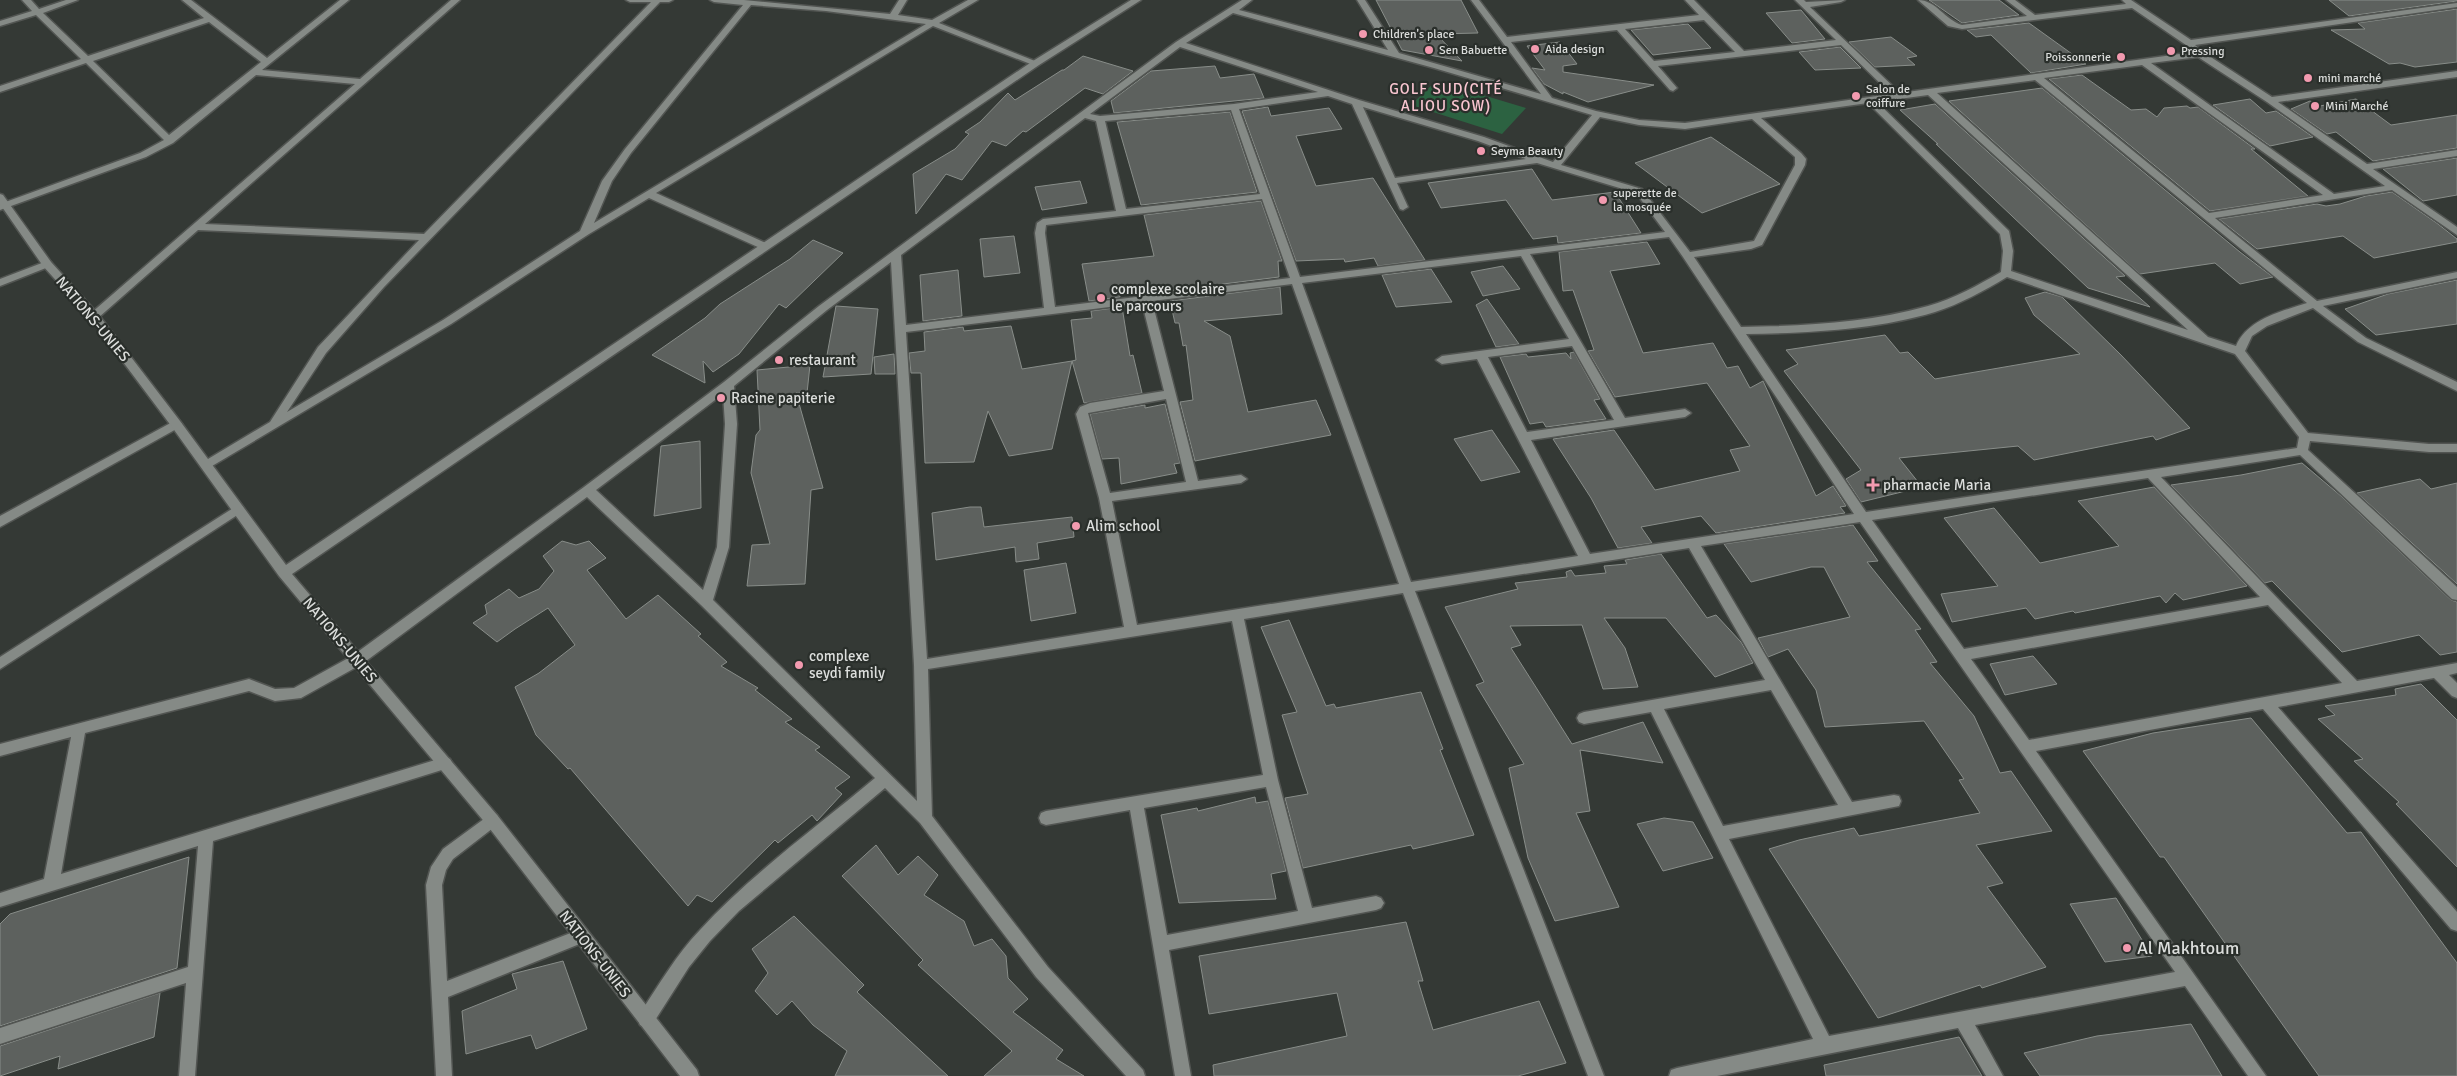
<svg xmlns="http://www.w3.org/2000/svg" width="2457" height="1076" viewBox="0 0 2457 1076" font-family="Signika,sans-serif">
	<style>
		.green { fill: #2c6241 }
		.building { fill: #5d615e; stroke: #888d89 }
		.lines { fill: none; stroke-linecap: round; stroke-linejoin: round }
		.minor-casing { stroke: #525552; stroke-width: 3 }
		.secondary-casing { stroke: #525552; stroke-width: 3 }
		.minor { fill: #858a86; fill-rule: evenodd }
		.secondary { fill: #858a86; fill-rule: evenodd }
		.poi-dot { fill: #f29aaf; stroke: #2a2f2b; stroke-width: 2 }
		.labels { text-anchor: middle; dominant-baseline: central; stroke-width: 4.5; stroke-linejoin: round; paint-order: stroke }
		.far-poi-label { font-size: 12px; fill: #dcdedc; stroke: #2a2f2b; text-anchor: start }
		.far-quarter-label { font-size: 15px; letter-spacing: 1px; fill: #fac6d1; stroke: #2a2f2b }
		.poi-label { font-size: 15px; fill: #dcdedc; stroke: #2a2f2b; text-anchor: start }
		.street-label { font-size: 15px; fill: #dcdedc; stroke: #2a2f2b }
		.near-poi-label { font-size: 18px; fill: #dcdedc; stroke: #2a2f2b; text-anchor: start }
	</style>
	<rect width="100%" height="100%" fill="#343935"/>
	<path class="green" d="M1436 81 1526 108 1502 134 1411 105Z"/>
	<g class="building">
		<path d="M1376 0H1461L1478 33 1436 34 1462 61 1402 50Z"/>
		<path d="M1929 0H1999L2019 15 1962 23Z"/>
		<path d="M2329 0H2457V1L2349 16Z"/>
		<path d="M2457 9V62L2415 67 2400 63 2389 64 2331 30 2365 29 2358 23Z"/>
		<path d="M1801 10 1825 39 1792 43 1766 13Z"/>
		<path d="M2029 23 2086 64 2031 73 1991 35 1976 37 1967 30Z"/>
		<path d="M1688 24 1711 48 1653 55 1631 30Z"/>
		<path d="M1891 37 1917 56 1907 58 1915 65 1875 67 1849 42Z"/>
		<path d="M1560 42 1577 64 1563 66V72L1654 85 1588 102 1563 92V94L1544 84 1532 68 1545 70 1527 46Z"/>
		<path d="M1840 47 1861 68 1815 70 1799 52Z"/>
		<path d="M1083 56 1133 71 1103 94 1085 88 1026 132 1023 131 1006 146 992 141 962 180 946 174 916 214 913 174 955 149 969 134 965 132 980 122 1008 93 1015 100 1062 70H1064Z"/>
		<path d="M1215 66 1220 78 1254 74 1264 98 1114 113 1111 101 1151 71Z"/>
		<path d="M2082 75 2131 110 2146 109 2157 117 2164 108 2187 106 2190 108 2198 107 2255 149H2251L2308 196 2210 211 2049 79Z"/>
		<path d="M2042 88 2240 252 2273 277 2240 284 2215 263 2140 274 1949 101Z"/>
		<path d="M2250 99 2266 113 2276 111 2313 137 2270 146 2213 105Z"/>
		<path d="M2356 99 2391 125 2457 115V148L2373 161 2336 132 2327 134 2291 109 2310 101 2320 106Z"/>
		<path d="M1935 104 2125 276 2116 277 2150 307 2088 288 1936 144H1938L1900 110Z"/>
		<path d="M1268 107 1271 116 1329 108 1342 129 1296 136 1316 186 1373 178 1425 260 1378 266 1374 258 1345 262 1344 259 1296 261 1242 111Z"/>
		<path d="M1230 112 1257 192 1141 205 1117 122Z"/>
		<path d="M1711 137 1780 184 1702 213 1635 163Z"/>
		<path d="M2457 158V195L2423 201 2383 169Z"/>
		<path d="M1532 169 1552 200 1615 192 1641 233 1558 243 1557 236 1533 239 1506 200 1441 208 1428 183Z"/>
		<path d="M1080 181 1087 203 1042 210 1035 187Z"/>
		<path d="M2392 192 2438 224 2457 239V242L2374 258 2343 236 2257 249 2219 219 2317 204 2326 206 2340 204 2366 196Z"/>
		<path d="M1261 201 1282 261H1278L1279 277 1167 291 1166 286 1119 292 1120 297 1089 301 1082 264 1154 256 1144 215Z"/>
		<path d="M1014 236 1020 273 984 277 980 239Z"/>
		<path d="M813 240 843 253 786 308 779 304 739 354 713 372 703 361 705 383 652 355 705 318 720 304 790 259Z"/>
		<path d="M1647 242 1660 264 1610 271 1643 353 1713 343 1727 368 1738 366 1750 388 1763 381 1816 496 1833 486 1846 506 1840 507 1845 513 1716 533 1701 516 1641 527 1652 543 1618 548 1591 498 1553 439 1614 430 1655 490 1740 471 1730 450 1750 446 1707 383 1615 397 1588 351 1594 350 1573 290 1563 291 1559 252Z"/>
		<path d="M1503 266 1520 289 1483 296 1471 272Z"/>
		<path d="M1431 269 1452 302 1396 307 1382 275Z"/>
		<path d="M958 270 962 316 923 321 920 275Z"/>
		<path d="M2457 280V324L2376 335 2345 309 2388 294Z"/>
		<path d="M1280 287 1282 314 1204 321 1230 336 1248 412 1316 400 1331 435 1195 461 1180 402 1193 400 1186 345 1183 346 1179 323H1175L1170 301Z"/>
		<path d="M2045 292 2062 297 2121 355 2190 428 2156 440 2153 436 2034 460 2018 446 1899 458 1922 487 1861 502 1846 479 1861 470 1784 371 1798 364 1786 350 1885 335 1900 353 1908 352 1935 379 2080 354 2034 315 2025 298Z"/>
		<path d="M1487 299 1519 344 1496 347 1476 305Z"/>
		<path d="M836 306 878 309 871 374 823 377Z"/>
		<path d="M1122 307 1130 356 1133 355 1142 393 1084 403 1072 361 1076 360 1071 320 1092 318 1091 311Z"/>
		<path d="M1011 326 1022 369 1072 361 1052 449 1009 456 988 411 974 462 925 463 921 373H911L909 353 925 351 924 332 963 327 964 331Z"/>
		<path d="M1574 352 1600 399 1594 400 1606 419 1546 427 1543 422 1530 424 1500 357 1526 354 1528 357 1566 353 1571 359 1570 353Z"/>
		<path d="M894 354 895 374H875L874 357Z"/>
		<path d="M810 365 807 393H796L823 488 811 490 805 584 747 586 752 545 770 544 751 473 756 435 760 430 757 370Z"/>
		<path d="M1165 404 1180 463 1174 464 1177 473 1121 484 1119 458 1102 459 1090 414 1145 405V408Z"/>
		<path d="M1492 430 1520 472 1481 481 1454 439Z"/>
		<path d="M700 441 701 508 654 516 661 446Z"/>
		<path d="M2302 463 2341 496 2451 600 2457 602V652L2440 655 2419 635 2342 652 2272 581 2265 583 2171 485 2241 475Z"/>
		<path d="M2420 479 2431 489 2457 483V584L2357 493Z"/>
		<path d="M2154 487 2247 586 2183 600 2175 593 2166 603 2160 596 2075 613 2073 611 2035 619 2026 608 1952 622 1941 594 1998 586 1944 518 1994 508 2040 563 2119 546 2078 501Z"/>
		<path d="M970 507H981L984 527 1072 517 1074 537 1037 543 1039 559 1016 562 1015 547 936 560 932 513Z"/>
		<path d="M1853 525 1878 561 1867 562 1921 629 1915 630 1937 662 1930 663 1974 716 2000 773 2011 771 2052 831 1976 845 2003 883 1987 887 2046 967 1982 988 1980 985 1878 1018 1769 849 1799 840 1854 828 1859 836 1980 813 1959 780 1964 779 1924 721 1825 727 1816 690 1788 649 1768 657 1758 638 1850 617 1824 567H1811L1751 582 1724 544Z"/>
		<path d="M562 541 576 545 589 541 606 558 587 570 626 619 658 595 701 634 698 636 727 662 721 666 758 688 755 690 792 719 785 722 820 747 815 750 850 777 835 788 842 794 817 821 812 815 778 843 775 840 712 902 697 895 688 906 570 768 568 769 536 735 515 687 539 673 575 645 548 608 515 629 497 642 473 623 487 614 485 605 509 589 519 598 539 589 554 571 543 556Z"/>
		<path d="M1661 554 1707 618 1716 615 1741 642 1753 663 1715 677 1666 618H1604L1625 648 1638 687 1603 689 1582 625 1510 626 1521 645 1511 648 1572 744 1643 722 1663 763 1580 750 1590 811 1576 813 1619 907 1555 921 1528 858 1509 768 1524 764 1476 685 1484 682 1445 607 1518 589 1515 583 1567 577 1566 572 1571 570 1575 576 1606 573 1604 566 1627 564 1625 560Z"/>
		<path d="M1066 563 1076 613 1031 621 1024 570Z"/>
		<path d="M1289 620 1326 706 1334 704 1336 708 1421 692 1443 749 1440 750 1474 835 1413 849 1411 845 1303 868 1285 798 1308 794 1282 715 1297 712 1261 627Z"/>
		<path d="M2033 656 2057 684 2005 695 1990 664Z"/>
		<path d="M2421 684 2457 720V867L2396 804 2399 802 2354 761 2363 759 2318 719 2335 715 2325 706 2396 695 2395 689Z"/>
		<path d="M2251 718 2347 833 2361 832 2457 963V1076H2319L2164 857H2160L2083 751 2153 733Z"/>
		<path d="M1255 797 1256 803 1268 801 1286 871 1271 874 1276 899 1179 903 1161 815 1197 808 1198 811Z"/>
		<path d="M1664 818 1693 822 1713 858 1663 871 1637 824Z"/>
		<path d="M876 845 898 875 918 856 938 875 924 895 964 921 974 946 992 939 1006 956 1008 978 1028 999 1013 1012 1063 1050 1056 1059 1084 1076H984L1012 1051 918 965 923 960 842 876Z"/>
		<path d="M189 857 177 968 0 1026V924L10 914Z"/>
		<path d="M2116 898 2152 956 2105 962 2070 904Z"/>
		<path d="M794 916 864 985 857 992 948 1076H835L847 1051 813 1025 792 1001 777 1015 755 991 768 973 752 949Z"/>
		<path d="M1406 922 1423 981H1418L1433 1030 1539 1001 1566 1063 1518 1076H1214L1213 1065 1347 1036 1337 993 1209 1014 1199 956Z"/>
		<path d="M563 961 587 1029 536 1049 531 1035 466 1054 462 1011 517 989 512 974Z"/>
		<path d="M160 993 154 1037 58 1069 60 1056 0 1076V1046Z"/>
		<path d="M2191 1024 2222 1076H2040L2024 1053 2097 1036Z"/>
		<path d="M1959 1037 1982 1076H1826L1824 1065Z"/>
	</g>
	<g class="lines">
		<defs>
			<g id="minor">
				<path d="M22 0H31L39 9 66 0H78L43 13 88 56 204 18 182 0H191L267 58 340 0H349L262 70 360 79 451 0H460L205 224 424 234 651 2H630L626 0H673L669 2H660L384 287 326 353 287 412 443 320 580 231 602 181 625 149 743 5 714 2 710 0H744L890 14 899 0H907L898 15 932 20 968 0H978L939 23 1040 63 1033 65 933 26 656 193 768 244V248H760L649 198 589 234 451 324 207 469 201 465 203 462 270 422 318 347 419 240 198 230 98 318H90V314L355 84 256 75 173 143 146 157 0 210V204L140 153 164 140 86 63 0 92V86L81 59 36 15 0 26V21L32 11ZM751 5 826 11 926 24 594 223 612 181 631 153ZM209 22 261 62 169 135 93 61Z"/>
				<path d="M1242 0H1252L1239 10 1388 50 1357 0H1365L1399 53 1541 94 1471 0H1479L1507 37 1699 15 1685 0H1694L1744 51 1836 40 1795 0H1804L1806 2 1845 0 1841 2 1810 7 1900 93 2194 52 2186 45 2132 8 1962 29 1948 26 1918 0C1936 0 1945 20 1962 25L2027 16 2006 0H2015L2035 15 2126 4 2122 0H2131L2191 40 2457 3V7L2195 45 2203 52 2272 97 2457 71V77L2278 102 2367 164 2457 150V156L2373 169 2457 227V235L2392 190 2215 218 2317 301 2457 272V278L2323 306 2366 338 2457 382V391L2358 342 2313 308 2267 326 2252 336 2245 351 2308 433 2429 444H2457V452H2429L2310 441 2308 450 2457 587V600L2452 599 2300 455 2161 477 2357 681 2457 663V673L2449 675 2457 683V698L2452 696 2434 678 2278 707 2457 912V931L2451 929 2263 709 2036 751 2266 1076H2248L2185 986 1975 1025 2003 1076H1986L1958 1028 1717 1076H1669L1671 1070 1677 1068 1813 1039 1651 712 1584 724 1579 722 1577 718 1579 714 1584 712 1765 680 1689 548 1415 591 1604 1076H1588L1403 593 1244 619 1278 780 1312 908 1376 896 1381 898 1384 903 1381 908 1376 910 1169 950 1191 1076H1175L1130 810 1046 825 1041 823 1039 818 1041 813 1046 811 1263 775 1232 621 928 669 932 816 1048 967 1143 1070 1145 1076H1126L1036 977 920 823 885 788 739 911 710 941 689 967 652 1025 646 1027 640 1025 638 1019 640 1013C659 985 676 955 700 930 750 875 818 826 875 778L701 605 587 497 362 664 301 698 275 701 249 691 85 733 61 874 445 757 450 759 452 763 450 767 445 769 213 841 195 1076H179L186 983 0 1044V1028L188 967 198 846 0 907V893L44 879 71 737 0 756V744L249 679 275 689 294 688 352 656 584 487 724 382 819 306 1176 42ZM1233 13 1434 68 1592 115 1553 162 1484 137 1359 100 1186 43ZM1704 20 1735 52 1654 61 1625 29ZM1617 30 1670 90 1673 91 1677 88 1658 66 1841 45 1891 94 1685 123 1639 120 1596 111 1552 98 1511 42ZM1180 47 1318 92 1234 104 1100 116 1090 114ZM2198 57 2267 102 2385 186 2334 194 2151 63ZM2142 65 2323 195 2209 213 2044 78ZM2035 80 2307 303C2280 312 2248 319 2236 346L2208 337 1937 93ZM1928 95 2188 330 2011 271 2013 251 2009 231 1877 102ZM1328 96 1352 104 1400 209 1403 210 1408 207 1397 183 1537 163 1636 193 1665 232 1300 277 1239 109ZM1868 103 2000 234 2003 251 2001 272C1978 285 1954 299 1928 306 1867 323 1804 326 1741 327L1694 257 1751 249 1762 245 1805 165 1806 159 1801 153 1761 118ZM1363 107 1478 141 1526 159 1395 178ZM1231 110 1260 194 1126 209 1105 121ZM1600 117 1639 125 1685 129 1752 119 1795 157V165L1754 241 1690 252 1642 189 1561 165ZM1085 118 1096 121 1116 211 1043 219 1037 223 1035 233 1044 308 906 325 901 255ZM1262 199 1290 278 1055 307 1045 233 1046 225ZM1669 237 1683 257 1854 514 1590 554 1531 440 1685 417 1691 413 1685 409 1625 418 1530 254ZM1521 256 1569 339 1442 356 1436 360 1442 364 1477 359 1578 556 1411 582 1302 283ZM891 262 914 665 917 801 713 600 729 547 737 424 734 386 827 310ZM2007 277 2235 354 2299 437 2297 448 1866 512 1746 334C1807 333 1876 330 1935 312 1960 304 1984 291 2007 277ZM1292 284 1399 584 1137 625 1112 501 1241 483 1247 479 1241 475 1198 481 1152 301ZM1142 303 1164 391 1090 403 1080 407 1076 414 1099 498 1124 627 927 659 906 332ZM1572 346 1614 420 1527 432 1488 357ZM723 394 725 424 717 547 703 590 596 490ZM1166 399 1186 482 1110 493 1088 413ZM2148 478 2260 597 1964 649 1872 520ZM1860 522 2175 972 1829 1036 1729 839 1894 807 1899 806 1901 801 1899 796 1894 795 1852 802 1701 546ZM2268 605 2342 683 2029 740 1971 659ZM1771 690 1838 805 1723 826 1664 709ZM1266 787 1298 911 1167 935 1144 808Z"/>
				<path d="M47 261 51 262V266L0 286V279Z"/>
				<path d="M176 420 182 424 180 427 0 527V516Z"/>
				<path d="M238 505 242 506 244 509 242 512 0 669V657Z"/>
				<path d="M492 813 497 815 499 820 497 825 453 859 446 870 442 885 447 981 581 929 587 931 589 936 587 941 448 997 452 1076H436L426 885 431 867 443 849Z"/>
			</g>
			<path id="secondary" d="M1131 0H1141L1039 65 292 574 497 815 697 1070 699 1076H680L487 825 279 576 172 427 90 318 43 266 0 204V194L3 195 51 262 98 314 180 421 286 565 1033 61Z"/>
		</defs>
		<use href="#minor" class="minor-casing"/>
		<use href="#secondary" class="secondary-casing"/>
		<use href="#minor" class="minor"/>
		<use href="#secondary" class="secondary"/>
	</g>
	<g class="poi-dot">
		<circle cx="1363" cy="34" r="5"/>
		<circle cx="1535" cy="49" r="5"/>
		<circle cx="1429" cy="50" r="5"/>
		<circle cx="2171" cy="51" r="5"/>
		<circle cx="2121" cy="57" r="5"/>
		<circle cx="2308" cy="78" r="5"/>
		<circle cx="1856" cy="96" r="5"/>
		<circle cx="2315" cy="106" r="5"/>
		<circle cx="1481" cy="151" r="5"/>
		<circle cx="1603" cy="200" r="5"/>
		<circle cx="1101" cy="298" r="5"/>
		<circle cx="779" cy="360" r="5"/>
		<circle cx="721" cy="398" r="5"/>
		<path d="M1870.5 477.5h5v5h5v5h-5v5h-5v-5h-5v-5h5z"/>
		<circle cx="1076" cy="526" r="5"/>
		<circle cx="799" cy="665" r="5"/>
		<circle cx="2127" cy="948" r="5"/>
	</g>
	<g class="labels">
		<g class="far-poi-label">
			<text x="1373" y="34">Children's place</text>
			<text x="1545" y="49">Aida design</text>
			<text x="1439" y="50">Sen Babuette</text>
			<text x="2181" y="51">Pressing</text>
			<text x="2111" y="57" text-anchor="end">Poissonnerie</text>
			<text x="2318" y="78">mini marché</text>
			<text x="1866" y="89">Salon de<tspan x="1866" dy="14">coiffure</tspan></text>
			<text x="2325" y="106">Mini Marché</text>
			<text x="1491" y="151">Seyma Beauty</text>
			<text x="1613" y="193">superette de<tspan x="1613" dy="14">la mosquée</tspan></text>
		</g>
		<g class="far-quarter-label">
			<text x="1446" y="89">GOLF SUD(CITÉ<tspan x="1446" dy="17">ALIOU SOW)</tspan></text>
		</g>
		<g class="poi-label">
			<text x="1111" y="289">complexe scolaire<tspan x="1111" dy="17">le parcours</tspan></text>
			<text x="789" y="360">restaurant</text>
			<text x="731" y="398">Racine papiterie</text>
			<text x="1883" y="485">pharmacie Maria</text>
			<text x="1086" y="526">Alim school</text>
			<text x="809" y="656">complexe<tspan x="809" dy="17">seydi family</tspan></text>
		</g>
		<g class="street-label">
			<text transform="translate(93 319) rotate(50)">NATIONS-UNIES</text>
			<text transform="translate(340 640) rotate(50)">NATIONS-UNIES</text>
			<text transform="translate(595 954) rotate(52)">NATIONS-UNIES</text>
		</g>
		<g class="near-poi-label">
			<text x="2137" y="948">Al Makhtoum</text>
		</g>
	</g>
</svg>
